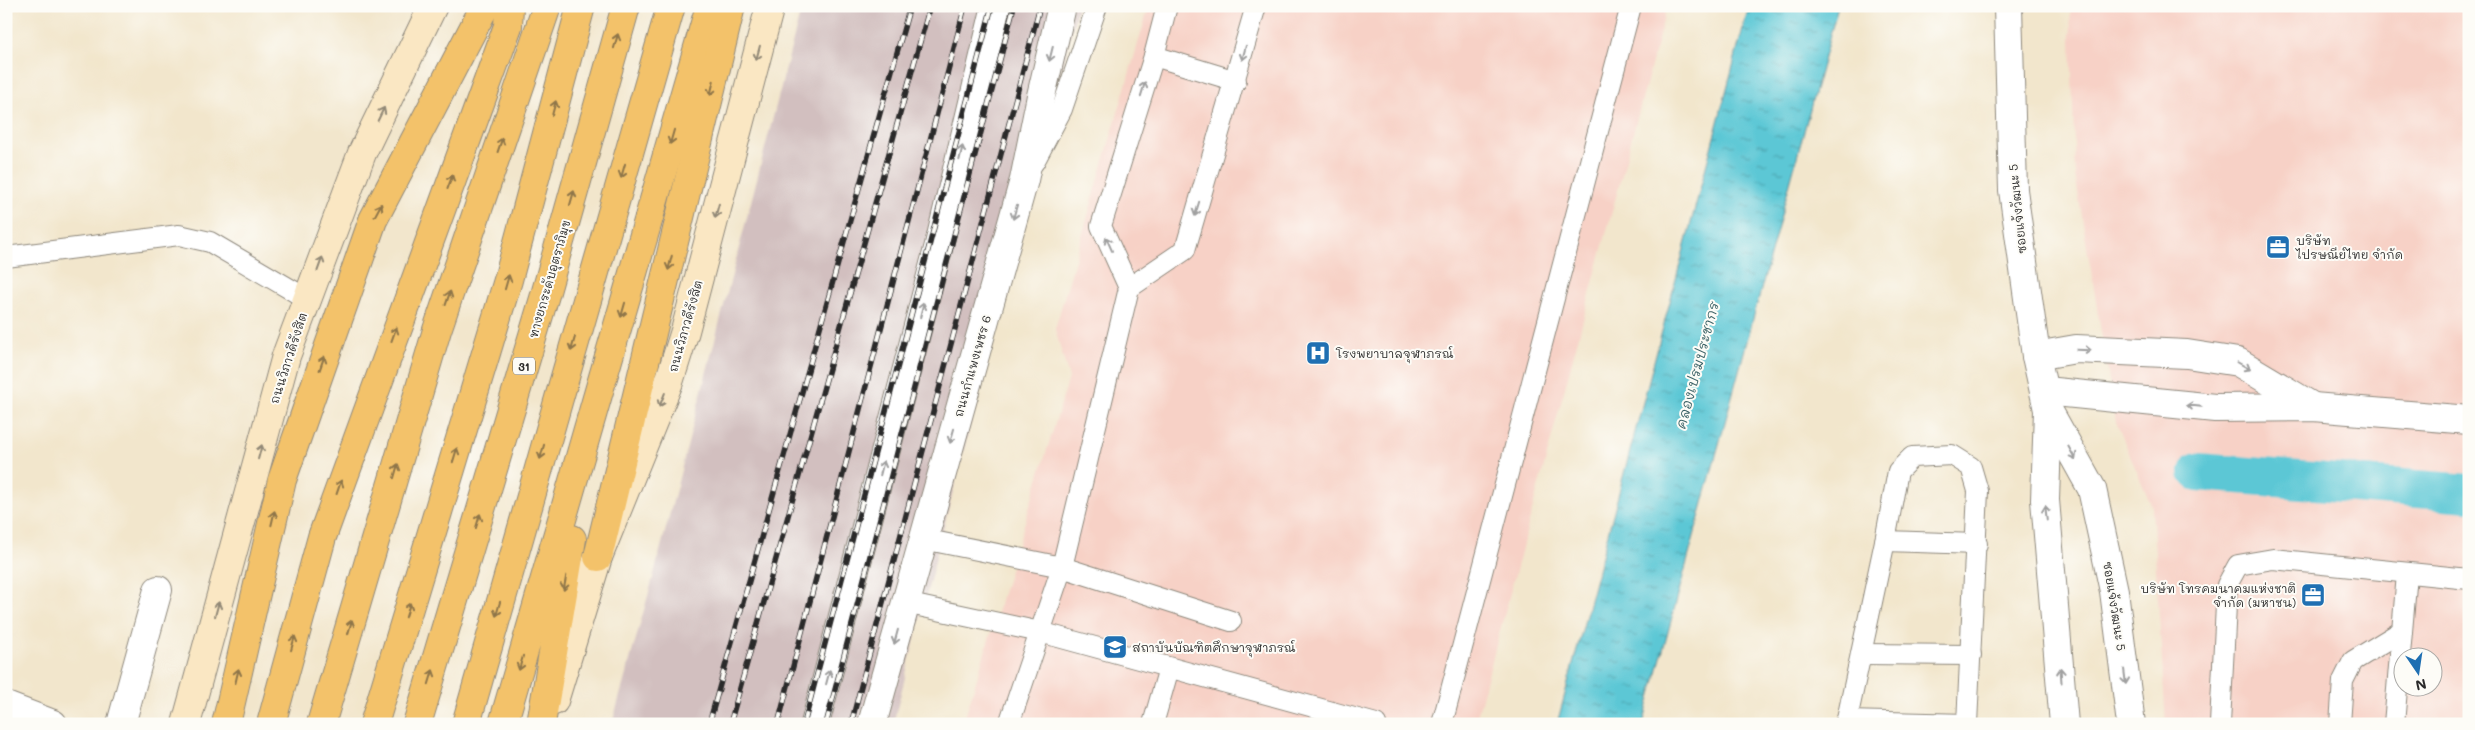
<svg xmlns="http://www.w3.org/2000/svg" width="2475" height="730" viewBox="0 0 2475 730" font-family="Mali,'Playpen Sans Thai',sans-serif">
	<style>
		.built { fill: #f7d1c6; fill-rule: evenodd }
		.railway { fill: #d2bfbf }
		.water { fill: url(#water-ripples); stroke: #447980 }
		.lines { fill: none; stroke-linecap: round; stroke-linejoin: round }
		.canal { stroke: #5cc7d5; stroke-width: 38 }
		.service-casing { stroke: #8e887c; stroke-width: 22 }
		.minor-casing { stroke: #8e887c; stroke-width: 30 }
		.tertiary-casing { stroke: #8e887c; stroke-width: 30 }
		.secondary-casing { stroke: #8e887c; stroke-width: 30 }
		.trunk-casing { stroke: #8e887c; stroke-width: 30 }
		.motorway-casing { stroke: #8e887c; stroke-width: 30 }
		.service { stroke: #fff; stroke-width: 20 }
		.minor { stroke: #fff; stroke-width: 28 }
		.tertiary { stroke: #fff; stroke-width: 28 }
		.secondary { stroke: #fae7c3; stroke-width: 28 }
		.trunk { stroke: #f3c26a; stroke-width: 28 }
		.motorway { stroke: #f3c26a; stroke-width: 28 }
		.rail-casing { stroke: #2b2b2b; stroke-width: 5.5 }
		.rail { stroke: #fdfcf7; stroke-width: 4; stroke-dasharray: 11; stroke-linecap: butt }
		.oneway { stroke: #8f764a }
		.oneway2 { stroke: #928977 }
		.oneway3 { stroke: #a0a0a0 }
		.labels { text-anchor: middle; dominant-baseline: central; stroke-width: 4; stroke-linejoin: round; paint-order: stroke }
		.shield { fill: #fdfcf7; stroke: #6a6a68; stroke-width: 1 }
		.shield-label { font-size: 11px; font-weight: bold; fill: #2b2b2b }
		.street-label { font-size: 12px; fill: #2b2b2b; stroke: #fdfcf7 }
		.poi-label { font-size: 12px; fill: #2b2b2b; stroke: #fdfcf7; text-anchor: start }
		.water-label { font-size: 14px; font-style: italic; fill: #3c6266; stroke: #fdfcf7 }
	</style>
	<defs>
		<pattern id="water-ripples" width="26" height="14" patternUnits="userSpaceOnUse" patternTransform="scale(1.25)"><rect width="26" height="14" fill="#5cc7d5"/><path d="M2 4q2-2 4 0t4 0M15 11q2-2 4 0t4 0" fill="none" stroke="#4ca2ad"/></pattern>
	</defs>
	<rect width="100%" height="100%" fill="#fdfcf7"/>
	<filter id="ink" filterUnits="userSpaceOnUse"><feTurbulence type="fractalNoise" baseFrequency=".02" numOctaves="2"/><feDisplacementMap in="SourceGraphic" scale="10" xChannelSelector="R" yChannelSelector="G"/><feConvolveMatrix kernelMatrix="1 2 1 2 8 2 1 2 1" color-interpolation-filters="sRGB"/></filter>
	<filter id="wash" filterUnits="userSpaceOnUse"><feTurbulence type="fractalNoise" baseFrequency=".0096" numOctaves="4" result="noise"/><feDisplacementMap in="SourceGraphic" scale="20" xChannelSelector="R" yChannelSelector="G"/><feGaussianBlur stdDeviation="1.12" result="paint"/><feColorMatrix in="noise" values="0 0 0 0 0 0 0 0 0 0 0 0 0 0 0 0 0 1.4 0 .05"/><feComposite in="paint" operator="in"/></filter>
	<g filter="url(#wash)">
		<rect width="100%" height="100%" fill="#f2e6cc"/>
		<g class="built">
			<path d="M1149 6H1667L1475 724H963L1069 378 1055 329Z"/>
			<path d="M2070 6H2469V724H2166L2152 507 2116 422 2075 174ZM2402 658H2432V688H2402Z"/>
		</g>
		<path class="railway" d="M802 6H1078L893 724H612L653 578Z"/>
		<path class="water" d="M1749 6H1838L1643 724H1557Z"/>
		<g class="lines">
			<path class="canal" d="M2198 472 2469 493"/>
		</g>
	</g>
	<g filter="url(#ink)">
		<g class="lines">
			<defs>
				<g id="service">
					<path d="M1154 56 1236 81"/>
					<path d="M1034 162 1062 109 1097 6"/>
					<path d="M6 257 179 235 210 242 307 299"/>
					<path d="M1129 288 1185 250 1256 6"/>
					<path d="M923 539 1062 567 1231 621"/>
					<path d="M1885 541 1977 544"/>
					<path d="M905 603 1040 632 1376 724"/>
					<path d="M1861 654 1971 655"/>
					<path d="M1846 721 1968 724"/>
					<path d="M1009 724 1062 567 1129 288 1101 226 1154 56 1167 6"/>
					<path d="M1153 724 1169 668"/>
					<path d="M1442 724 1631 6"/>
					<path d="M1846 724 1885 541 1898 471 1912 457 1952 455 1971 467 1978 491 1967 724"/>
					<path d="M2220 724 2227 585 2238 565 2273 559 2469 579"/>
					<path d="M2340 724 2343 681 2353 661 2402 631"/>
					<path d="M2394 724 2407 574"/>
				</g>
				<g id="minor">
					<path d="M2036 356 2076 349 2187 354 2238 362 2313 407"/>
					<path d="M2045 391 2215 408 2313 407 2469 420"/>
					<path d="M6 706 53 724"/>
					<path d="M121 724 158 590"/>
				</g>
				<g id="tertiary">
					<path d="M2008 6 2013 190 2036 356 2048 410 2045 500 2064 724"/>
					<path d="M2048 410 2092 489 2114 591 2131 724"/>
					<path d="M815 724 939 245 996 6"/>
					<path d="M872 724 1024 180 1041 96 1062 6"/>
				</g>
				<g id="secondary">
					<path d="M554 701 598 557 669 382 685 331 770 6"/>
					<path d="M186 724 286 356 362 153 433 6"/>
				</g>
				<g id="trunk">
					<path d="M321 724 437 330 547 6"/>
					<path d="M374 724 508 280 581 6"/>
					<path d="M503 724 710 6"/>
					<path d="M541 724 572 539"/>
				</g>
				<g id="motorway">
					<path d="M598 557 731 6"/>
					<path d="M226 724 282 480 373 220 485 6"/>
					<path d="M271 724 322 537 508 26 509 6"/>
					<path d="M417 724 545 295 626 6"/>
					<path d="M466 724 671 6"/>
				</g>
			</defs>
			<use href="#service" class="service-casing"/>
			<use href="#minor" class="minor-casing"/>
			<use href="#tertiary" class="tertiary-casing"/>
			<use href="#secondary" class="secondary-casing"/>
			<use href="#trunk" class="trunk-casing"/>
			<use href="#motorway" class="motorway-casing"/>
			<use href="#service" class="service"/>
			<use href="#minor" class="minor"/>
			<use href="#tertiary" class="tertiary"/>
			<use href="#secondary" class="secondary"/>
			<use href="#trunk" class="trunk"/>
			<use href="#motorway" class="motorway"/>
			<defs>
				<g id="rail">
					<path d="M709 724 910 6"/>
					<path d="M730 724 930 6"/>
					<path d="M778 724 965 6"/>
					<path d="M804 724 992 6"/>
					<path d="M826 724 1014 6"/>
					<path d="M851 724 1040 6"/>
				</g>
			</defs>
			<use href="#rail" class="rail-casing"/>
			<use href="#rail" class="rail"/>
		</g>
		<defs><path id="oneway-shaft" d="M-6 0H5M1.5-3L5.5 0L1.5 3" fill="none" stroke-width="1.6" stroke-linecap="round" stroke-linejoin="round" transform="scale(1.25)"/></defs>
		<g class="oneway">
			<use href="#oneway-shaft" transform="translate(616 41) rotate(-74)"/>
			<use href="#oneway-shaft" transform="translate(712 88) rotate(103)"/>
			<use href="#oneway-shaft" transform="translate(554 108) rotate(-75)"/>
			<use href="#oneway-shaft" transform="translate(672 137) rotate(106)"/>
			<use href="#oneway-shaft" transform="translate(500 145) rotate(-71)"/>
			<use href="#oneway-shaft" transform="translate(623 171) rotate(106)"/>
			<use href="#oneway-shaft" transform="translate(450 182) rotate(-70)"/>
			<use href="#oneway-shaft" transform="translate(572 198) rotate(-74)"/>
			<use href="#oneway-shaft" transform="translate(378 210) rotate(-62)"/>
			<use href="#oneway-shaft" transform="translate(670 263) rotate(104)"/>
			<use href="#oneway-shaft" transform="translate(507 282) rotate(-74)"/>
			<use href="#oneway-shaft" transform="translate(448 298) rotate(-71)"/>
			<use href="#oneway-shaft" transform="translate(623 310) rotate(106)"/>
			<use href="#oneway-shaft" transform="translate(394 334) rotate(-70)"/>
			<use href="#oneway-shaft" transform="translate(573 344) rotate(106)"/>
			<use href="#oneway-shaft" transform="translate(322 363) rotate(-71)"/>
			<use href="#oneway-shaft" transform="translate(542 452) rotate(106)"/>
			<use href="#oneway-shaft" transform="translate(455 455) rotate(-73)"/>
			<use href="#oneway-shaft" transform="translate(396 471) rotate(-74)"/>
			<use href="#oneway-shaft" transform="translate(339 487) rotate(-71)"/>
			<use href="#oneway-shaft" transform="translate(273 518) rotate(-77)"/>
			<use href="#oneway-shaft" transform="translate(478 521) rotate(-73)"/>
			<use href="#oneway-shaft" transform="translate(565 583) rotate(100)"/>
			<use href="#oneway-shaft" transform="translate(498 609) rotate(106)"/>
			<use href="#oneway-shaft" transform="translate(408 610) rotate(-73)"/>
			<use href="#oneway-shaft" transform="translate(350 627) rotate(-74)"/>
			<use href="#oneway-shaft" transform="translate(293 643) rotate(-75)"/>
			<use href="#oneway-shaft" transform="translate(521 663) rotate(106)"/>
			<use href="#oneway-shaft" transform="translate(237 676) rotate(-77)"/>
			<use href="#oneway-shaft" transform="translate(431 677) rotate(-73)"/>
		</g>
		<g class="oneway2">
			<use href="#oneway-shaft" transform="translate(758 53) rotate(105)"/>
			<use href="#oneway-shaft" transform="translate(381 114) rotate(-64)"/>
			<use href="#oneway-shaft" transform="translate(717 211) rotate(105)"/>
			<use href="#oneway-shaft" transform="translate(320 264) rotate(-70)"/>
			<use href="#oneway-shaft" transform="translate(662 400) rotate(112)"/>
			<use href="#oneway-shaft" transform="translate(260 452) rotate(-75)"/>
			<use href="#oneway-shaft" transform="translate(217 609) rotate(-75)"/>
		</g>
		<g class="oneway3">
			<use href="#oneway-shaft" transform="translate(1244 53) rotate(105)"/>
			<use href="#oneway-shaft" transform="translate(1051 54) rotate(104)"/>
			<use href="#oneway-shaft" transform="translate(1143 89) rotate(-73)"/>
			<use href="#oneway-shaft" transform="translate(961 153) rotate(-77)"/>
			<use href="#oneway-shaft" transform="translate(1197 209) rotate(107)"/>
			<use href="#oneway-shaft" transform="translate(1015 212) rotate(106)"/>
			<use href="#oneway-shaft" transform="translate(1109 244) rotate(-114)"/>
			<use href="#oneway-shaft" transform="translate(922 310) rotate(-76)"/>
			<use href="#oneway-shaft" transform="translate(2084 350) rotate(2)"/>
			<use href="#oneway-shaft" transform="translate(2244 366) rotate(30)"/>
			<use href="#oneway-shaft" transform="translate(2194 406) rotate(-174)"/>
			<use href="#oneway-shaft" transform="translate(952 436) rotate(106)"/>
			<use href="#oneway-shaft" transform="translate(2072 453) rotate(61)"/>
			<use href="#oneway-shaft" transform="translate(882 468) rotate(-76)"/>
			<use href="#oneway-shaft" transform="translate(2046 513) rotate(-96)"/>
			<use href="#oneway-shaft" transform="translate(896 637) rotate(105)"/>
			<use href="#oneway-shaft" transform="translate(2061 675) rotate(-94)"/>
			<use href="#oneway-shaft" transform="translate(828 677) rotate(-75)"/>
			<use href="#oneway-shaft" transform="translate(2125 677) rotate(83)"/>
		</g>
	</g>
	<defs>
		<symbol id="office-square" viewBox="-11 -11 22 22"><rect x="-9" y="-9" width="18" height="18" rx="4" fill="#1f6fb2" stroke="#fdfcf7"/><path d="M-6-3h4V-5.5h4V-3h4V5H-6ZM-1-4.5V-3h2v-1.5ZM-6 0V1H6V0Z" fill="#fff"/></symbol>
		<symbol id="hospital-square" viewBox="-11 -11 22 22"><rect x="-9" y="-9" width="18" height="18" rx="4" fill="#1f6fb2" stroke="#fdfcf7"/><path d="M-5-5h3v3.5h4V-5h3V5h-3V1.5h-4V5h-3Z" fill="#fff"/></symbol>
		<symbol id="university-square" viewBox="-11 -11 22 22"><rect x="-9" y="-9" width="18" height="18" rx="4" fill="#1f6fb2" stroke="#fdfcf7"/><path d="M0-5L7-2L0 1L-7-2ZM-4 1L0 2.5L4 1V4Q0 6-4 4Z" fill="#fff"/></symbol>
	</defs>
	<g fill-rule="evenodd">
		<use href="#office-square" x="2264" y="233" width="28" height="28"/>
		<use href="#hospital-square" x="1304" y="339" width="28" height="28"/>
		<use href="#office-square" x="2299" y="581" width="28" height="28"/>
		<use href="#university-square" x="1101" y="633" width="28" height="28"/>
	</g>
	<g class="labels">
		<rect class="shield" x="513" y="357.5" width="22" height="17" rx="4"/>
		<g class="shield-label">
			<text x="524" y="366">31</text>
		</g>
		<g class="street-label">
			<text transform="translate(2017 209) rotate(-96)">ซอยแจ้งวัฒนะ 5</text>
			<text transform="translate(549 279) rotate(-74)">ทางยกระดับอุตราภิมุข</text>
			<text transform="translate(685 326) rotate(-74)">ถนนวิภาวดีรังสิต</text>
			<text transform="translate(288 358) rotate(-72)">ถนนวิภาวดีรังสิต</text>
			<text transform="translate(972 366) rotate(-74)">ถนนกำแพงเพชร 6</text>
			<text transform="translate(2115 606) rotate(81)">ซอยแจ้งวัฒนะ 5</text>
		</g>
		<g class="poi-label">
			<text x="2296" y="240">บริษัท<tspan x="2296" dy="14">ไปรษณีย์ไทย จำกัด</tspan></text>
			<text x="1336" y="353">โรงพยาบาลจุฬาภรณ์</text>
			<text x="2296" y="588" text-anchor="end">บริษัท โทรคมนาคมแห่งชาติ<tspan x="2296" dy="14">จำกัด (มหาชน)</tspan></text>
			<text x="1132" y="647">สถาบันบัณฑิตศึกษาจุฬาภรณ์</text>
		</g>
		<g class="water-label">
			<text transform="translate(1697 365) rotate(-75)">คลองเปรมประชากร</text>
		</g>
	</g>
	<rect width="2475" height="730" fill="none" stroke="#fdfcf7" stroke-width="25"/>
	<g transform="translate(2418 672) rotate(167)"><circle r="24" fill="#fdfcf7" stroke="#a9a8a5"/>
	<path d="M0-4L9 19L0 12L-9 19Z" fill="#1f6fb2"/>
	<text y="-8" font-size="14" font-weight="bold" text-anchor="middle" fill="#2b2b2b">N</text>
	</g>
</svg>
